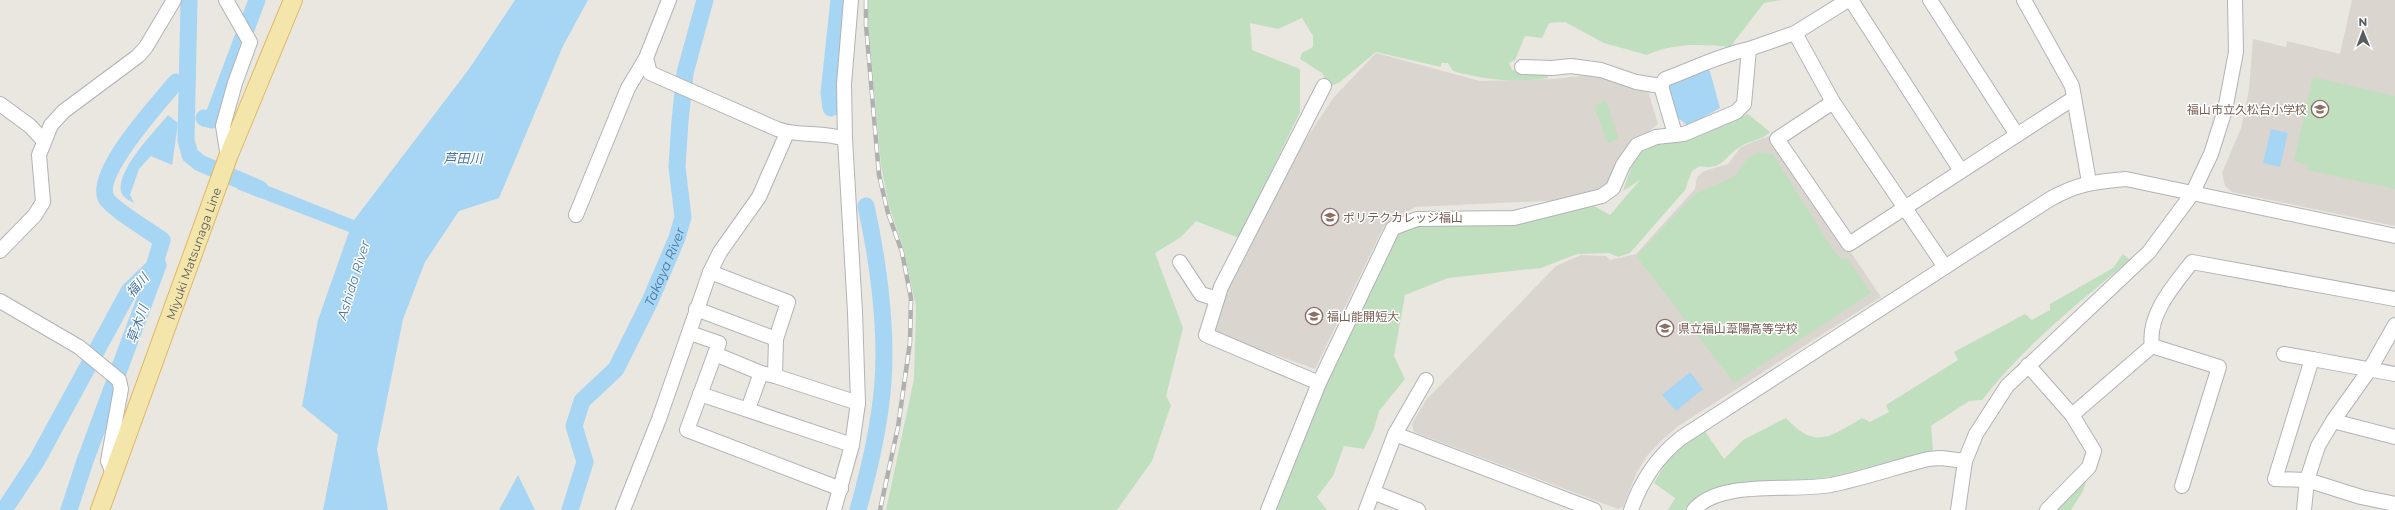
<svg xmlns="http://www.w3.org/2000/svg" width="2395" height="510" viewBox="0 0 2395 510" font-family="Montserrat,'Noto Sans JP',sans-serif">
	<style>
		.education { fill: #dad6cf }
		.green { fill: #c0dfbf }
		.water { fill: #a7d5f4 }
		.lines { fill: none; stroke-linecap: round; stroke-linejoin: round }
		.river { stroke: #a7d5f4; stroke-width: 17 }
		.minor-casing { stroke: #b1b3b6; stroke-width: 16 }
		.major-casing { stroke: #dfb864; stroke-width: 20 }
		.minor { stroke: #fff; stroke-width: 14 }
		.major { stroke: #f4e6ab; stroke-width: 18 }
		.rail-casing { stroke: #afb0b0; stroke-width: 4.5 }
		.rail { stroke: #fff; stroke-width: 3; stroke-dasharray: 9; stroke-linecap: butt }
		.labels { text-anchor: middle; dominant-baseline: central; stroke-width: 3; stroke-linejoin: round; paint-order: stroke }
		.education-label { font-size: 12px; fill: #785e54; stroke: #fff; text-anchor: start }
		.street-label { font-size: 12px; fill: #595c5f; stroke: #fff }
		.water-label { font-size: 13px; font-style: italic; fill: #4877a2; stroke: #fff }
	</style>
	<rect width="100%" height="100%" fill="#eae7e0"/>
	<g class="education">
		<path d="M2352 0H2395V226L2232 192 2225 186 2222 173 2241 128 2249 90 2253 39 2286 47 2287 41 2340 54Z"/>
		<path d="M1376 53 1480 81 1554 79 1588 75 1598 76 1632 88 1648 91 1658 124 1624 151 1606 186 1600 190 1565 200 1415 207 1384 226 1315 369 1213 332 1223 292 1291 161 1334 97Z"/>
		<path d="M1772 135 1881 297 1680 425 1663 439 1646 457 1636 474 1623 507 1618 509 1414 432 1412 424 1426 400 1556 266 1581 255 1606 256 1610 260 1636 254 1695 189 1697 177 1704 171 1728 164 1740 148 1748 144Z"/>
	</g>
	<g class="green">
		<path d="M868 0H1782L1764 3 1730 47C1701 44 1673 43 1647 55L1604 43 1565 22 1549 23 1542 38 1525 36 1515 60 1509 63 1512 70 1547 74 1548 78C1515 83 1485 80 1453 71L1448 63H1441V67L1376 52 1340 82 1329 87 1322 73 1300 59 1302 53 1313 47V36L1302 18 1278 29 1250 23 1252 50 1300 69V112L1239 238 1196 221 1181 237 1155 253 1183 328 1166 396 1171 405 1152 461 1117 510H886L914 379 916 307 904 250 889 206 881 165 868 22Z"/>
		<path d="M2313 77 2395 96V189L2307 170 2308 165 2294 161Z"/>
		<path d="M1606 101 1619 139 1607 143 1594 105Z"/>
		<path d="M1748 114 1770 132C1761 141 1750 140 1740 147 1725 155 1724 171 1700 166L1692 171 1685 190 1630 253 1618 257 1609 253 1577 254 1541 268 1448 278 1405 295 1394 356 1405 379 1379 411 1374 429 1364 449 1344 446 1333 476 1317 497 1327 510H1273L1320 385 1395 231 1419 222 1516 221 1594 206 1610 215 1640 180 1623 191 1634 159 1641 151 1656 143 1678 142Z"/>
		<path d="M1758 152 1773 154 1832 248 1842 260 1847 258 1871 293 1734 383 1636 256 1695 194 1735 176 1746 160Z"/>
		<path d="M2123 254 2130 260C2078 303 2024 346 1982 400L1969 401 1931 426 1933 450 1830 477 1713 491 1700 496 1685 510H1668L1675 498 1654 483 1669 458 1704 430 1724 459 1743 440 1786 418C1815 450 1830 437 1862 418L1870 422 1889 412 1886 405 1958 360 1954 352 2025 314 2032 320 2050 310V304L2113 268Z"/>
		<path d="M2088 475 2083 491 2071 510H2049Z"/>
	</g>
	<g class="water">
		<path d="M515 0H588L563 46 499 198 459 211 425 262 403 319 377 449 388 510H323L338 435 302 406 318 320 349 232 237 189 241 175 354 220 469 69Z"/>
		<path d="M1709 68 1720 108 1688 126 1677 117 1668 89 1673 78Z"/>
		<path d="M168 115 178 123 172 165 151 156 139 169 130 195 134 203C130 201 124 198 122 194 113 173 156 130 168 115Z"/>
		<path d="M2271 129 2288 133 2280 167 2263 163Z"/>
		<path d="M1690 372 1703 389 1676 411 1662 395Z"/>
		<path d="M518 475 535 510H499Z"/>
	</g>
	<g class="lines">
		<g class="river">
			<path d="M189 0 186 140 190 155 200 163 260 189"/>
			<path d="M831 108 829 93 839 0"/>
			<path d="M204 118 212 120 257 0"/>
			<path d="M4 510 37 460 129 291 154 267 162 240C151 232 111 208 106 198 94 172 160 102 176 82"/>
			<path d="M69 510 85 461 158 265"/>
			<path id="s1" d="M570 510 585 462 574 426 582 401 616 369 650 301 677 238 683 217 677 167 680 121 685 73 705 0"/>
			<path d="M858 510C869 471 880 422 883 382 887 327 878 260 866 206"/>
		</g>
		<defs>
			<g id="minor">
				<path d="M226 0 250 42 235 83 223 126 228 157"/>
				<path d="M1851 0 1961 171"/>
				<path d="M1930 0 2017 135"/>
				<path d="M2024 0 2072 86 2089 182"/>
				<path d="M1795 33 1833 102 1945 267"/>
				<path d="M646 58 650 73 777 129C799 137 823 131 845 139"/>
				<path d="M1522 67 1552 68 1571 66 1601 70 1636 82 1661 86 1675 134"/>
				<path d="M1661 86 1665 79C1693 69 1719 55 1749 49"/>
				<path d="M1833 102 1777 139 1849 244 2074 98"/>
				<path d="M0 104 30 126 44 141"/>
				<path d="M576 215 628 88 646 58 669 0"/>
				<path d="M0 251 35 215 43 202 39 155 51 125 64 111 138 56 146 47 174 0"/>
				<path d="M1180 262 1201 294 1217 299"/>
				<path d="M710 272 788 302 776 339"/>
				<path d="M0 301 79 347 119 380 121 389 108 461 112 471"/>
				<path d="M696 309 776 339 775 376"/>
				<path d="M690 333 719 343 687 430 841 489"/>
				<path d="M2152 346C2147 315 2174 285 2192 262L2395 299"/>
				<path d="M715 354 761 373 775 376 858 403"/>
				<path d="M2284 354 2312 359"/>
				<path d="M2028 365 2072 415 2094 451 2089 467 2047 510"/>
				<path d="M2395 374 2312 359 2275 479 2307 480 2361 497 2395 504"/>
				<path d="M1319 383 1206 335 1221 287 1324 86"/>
				<path d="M700 394 852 445"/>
				<path d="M748 409 761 373"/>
				<path d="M2072 415 2152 346 2219 367 2182 486"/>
				<path d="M2333 421 2395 437"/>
				<path d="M1395 434 1594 510"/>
				<path d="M1373 492 1418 510"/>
				<path d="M623 510 659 419 710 272 720 252 759 197 787 133"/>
				<path d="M834 510 852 445 858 403 855 312 845 139 844 84 851 0"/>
				<path d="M1268 510 1319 383 1393 228 1417 219 1514 218 1602 196 1613 188 1623 165 1637 145 1656 137 1684 134 1736 112 1744 104 1749 49 1795 33 1848 0"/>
				<path d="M1366 510 1395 434 1426 380"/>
				<path d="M1631 510C1641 481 1657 457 1681 438L2050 199C2079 183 2094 182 2126 179L2395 236"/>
				<path d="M1694 510C1719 479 1793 492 1831 485 1864 478 1896 467 1928 459L1941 458 1965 461"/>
				<path d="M1958 510 1965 461 1976 434 2007 386 2149 252 2192 194 2211 154 2225 110 2236 52 2235 0"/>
				<path d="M2304 510 2307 480 2318 446 2333 421 2370 369 2395 325"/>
			</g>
			<g id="major">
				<path id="s2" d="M100 510 228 157 293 0"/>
			</g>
		</defs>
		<use href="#minor" class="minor-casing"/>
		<use href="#major" class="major-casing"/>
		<use href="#minor" class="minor"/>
		<use href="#major" class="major"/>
		<defs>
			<path id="rail" d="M866 0V25L879 175 888 213 902 252 911 298 910 342 898 427 880 510"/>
		</defs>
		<use href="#rail" class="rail-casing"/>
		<use href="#rail" class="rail"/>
	</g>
	<defs>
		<symbol id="school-ring" viewBox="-11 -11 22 22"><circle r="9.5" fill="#fff" stroke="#8d6e63" stroke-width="1.5"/><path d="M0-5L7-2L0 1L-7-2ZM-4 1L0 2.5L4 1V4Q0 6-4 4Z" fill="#8d6e63"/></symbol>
	</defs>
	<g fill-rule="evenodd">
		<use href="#school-ring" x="2310" y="99" width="20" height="20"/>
		<use href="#school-ring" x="1320" y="207" width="20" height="20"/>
		<use href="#school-ring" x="1304" y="306" width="20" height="20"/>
		<use href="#school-ring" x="1655" y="318" width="20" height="20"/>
	</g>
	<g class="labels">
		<g class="education-label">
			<text x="2307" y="109" text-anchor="end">福山市立久松台小学校</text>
			<text x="1343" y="217">ポリテクカレッジ福山</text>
			<text x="1327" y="316">福山能開短大</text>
			<text x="1678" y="328">県立福山葦陽高等学校</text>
		</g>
		<g class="street-label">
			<text stroke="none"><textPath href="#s2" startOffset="273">Miyuki Matsunaga Line</textPath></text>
		</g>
		<g class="water-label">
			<text x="463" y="158">芦田川</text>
			<text stroke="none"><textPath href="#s1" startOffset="274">Takaya River</textPath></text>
			<text transform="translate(353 280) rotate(-73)">Ashida River</text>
			<text transform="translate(137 285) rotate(-49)">福川</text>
			<text transform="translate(137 324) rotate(-70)">草木川</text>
		</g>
	</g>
	<g transform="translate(2363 32) rotate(359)" stroke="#ffffff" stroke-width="3" paint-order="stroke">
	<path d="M0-3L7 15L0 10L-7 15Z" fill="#595c5f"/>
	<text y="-6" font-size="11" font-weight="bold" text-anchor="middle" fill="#595c5f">N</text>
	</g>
</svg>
